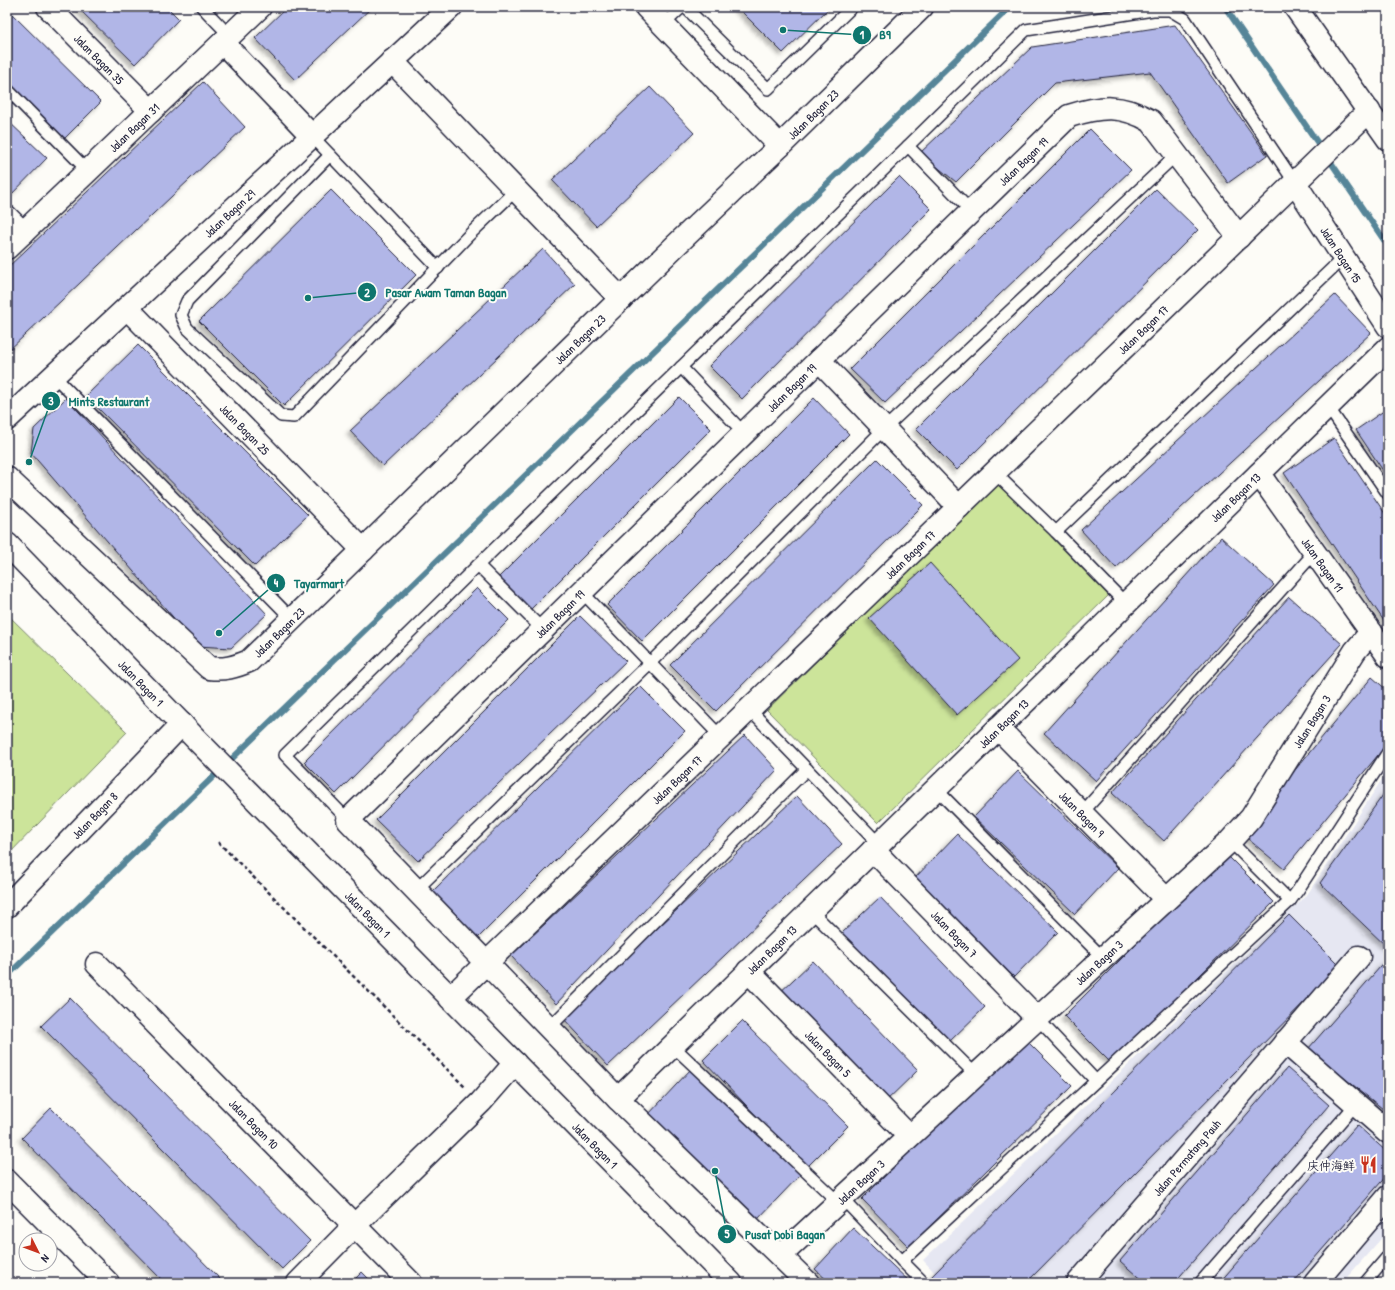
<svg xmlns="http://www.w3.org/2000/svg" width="1395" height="1290" viewBox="0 0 1395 1290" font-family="'Patrick Hand','LXGW WenKai TC',sans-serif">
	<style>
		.built { fill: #e6e7f2 }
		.green { fill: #cce49a; stroke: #77836a }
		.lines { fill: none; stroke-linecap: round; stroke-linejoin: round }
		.stream { stroke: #568598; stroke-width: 6 }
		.building { fill: #b1b6e7; stroke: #22223b; filter: url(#shadow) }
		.service-casing { stroke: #22223b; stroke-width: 14 }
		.minor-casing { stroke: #22223b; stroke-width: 25 }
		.tertiary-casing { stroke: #22223b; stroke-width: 25 }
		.path { stroke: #22223b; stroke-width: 2.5; stroke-dasharray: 4 3; stroke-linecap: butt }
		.service { stroke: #fdfcf7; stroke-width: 11 }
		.minor { stroke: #fdfcf7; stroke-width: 22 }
		.tertiary { stroke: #fdfcf7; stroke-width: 22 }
		.labels { text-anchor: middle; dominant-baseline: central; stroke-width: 4; stroke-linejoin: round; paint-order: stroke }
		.street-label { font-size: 12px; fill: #22223b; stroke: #fdfcf7 }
		.poi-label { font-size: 12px; fill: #22223b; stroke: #fdfcf7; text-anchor: end }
		.leader { fill: none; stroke: #0f766e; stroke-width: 1.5 }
		.callout-dot { fill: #0f766e; stroke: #fdfcf7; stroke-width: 1.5 }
		.mark-label { font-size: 12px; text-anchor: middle; font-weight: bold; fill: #fff }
		.callout-label { font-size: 13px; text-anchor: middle; font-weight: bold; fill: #0f766e; stroke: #fdfcf7; stroke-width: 4; stroke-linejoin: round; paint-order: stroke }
	</style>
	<defs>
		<filter id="shadow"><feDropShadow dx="-3.5" dy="3.5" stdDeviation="2" flood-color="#0004"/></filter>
	</defs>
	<rect width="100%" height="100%" fill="#fdfcf7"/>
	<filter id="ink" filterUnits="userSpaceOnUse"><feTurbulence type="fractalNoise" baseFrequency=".025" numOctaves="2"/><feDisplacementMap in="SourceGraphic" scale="8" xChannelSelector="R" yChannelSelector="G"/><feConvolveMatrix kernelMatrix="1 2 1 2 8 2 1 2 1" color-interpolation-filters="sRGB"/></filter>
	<g filter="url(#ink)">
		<path class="built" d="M1388 770V1231L1342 1283H944L923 1260 1307 895Z"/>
		<g class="green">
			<path d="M999 482 1110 594 878 823 767 710Z"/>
			<path d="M7 614 127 732 7 856Z"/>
		</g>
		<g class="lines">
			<g class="stream">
				<path d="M1225 7 1388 246"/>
				<path d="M7 976 1010 7"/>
			</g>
		</g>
		<g class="building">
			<path d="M77 7H167L179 19 135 64Z"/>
			<path d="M287 7H372L295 80 255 38Z"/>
			<path d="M737 7H830L783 53Z"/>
			<path d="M7 9 101 102 61 142 7 89Z"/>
			<path d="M1175 25 1267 155 1228 183 1150 72 1055 83 956 182 920 153 1032 47Z"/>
			<path d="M203 82 245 127 7 352V268Z"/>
			<path d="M650 87 694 133 596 226 552 180Z"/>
			<path d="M7 120 47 158 7 199Z"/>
			<path d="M1090 129 1131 170 885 403 850 369Z"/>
			<path d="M899 177 931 209 742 399 709 366Z"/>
			<path d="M1156 189 1198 230 957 470 916 429Z"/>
			<path d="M331 190 416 275 284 406 199 321Z"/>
			<path d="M543 249 575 284 383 466 350 431Z"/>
			<path d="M1335 295 1371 333 1116 568 1081 530Z"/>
			<path d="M138 345 308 515 255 566 86 396Z"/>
			<path d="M679 397 711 429 527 613 495 581Z"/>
			<path d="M66 398 267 614 231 648 198 646 31 453 34 429Z"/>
			<path d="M814 398 849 434 642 641 607 605Z"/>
			<path d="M1388 408V478L1356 430Z"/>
			<path d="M1334 438 1388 518V627L1284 473Z"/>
			<path d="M877 459 923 505 716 711 670 665Z"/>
			<path d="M1221 537 1274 585 1096 781 1044 733Z"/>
			<path d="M930 563 1018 660 957 715 869 618Z"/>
			<path d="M477 588 509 620 336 794 304 762Z"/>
			<path d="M1289 597 1342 644 1164 841 1112 793Z"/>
			<path d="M580 616 626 661 418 861 376 820Z"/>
			<path d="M1372 677 1388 691V743L1284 869 1242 834Z"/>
			<path d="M640 686 685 731 478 938 432 892Z"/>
			<path d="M745 735 777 770 556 1004 511 956Z"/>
			<path d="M1018 771 1118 868 1075 914 974 817Z"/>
			<path d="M1388 788V948L1320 883Z"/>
			<path d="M797 796 842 844 608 1066 563 1018Z"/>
			<path d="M957 834 1058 932 1014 977 913 880Z"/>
			<path d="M1226 854 1274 902 1111 1063 1064 1016Z"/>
			<path d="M880 897 985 1007 948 1043 842 933Z"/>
			<path d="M1289 915 1340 966 1026 1283H935L930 1278Z"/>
			<path d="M1388 958V1113L1308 1049Z"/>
			<path d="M813 961 918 1070 881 1106 775 997Z"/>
			<path d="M70 998 310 1241 282 1269 41 1026Z"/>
			<path d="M742 1021 848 1126 806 1168 703 1060Z"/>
			<path d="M1024 1038 1072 1086 909 1247 862 1199Z"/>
			<path d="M1287 1068 1329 1105 1174 1283H1145L1120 1261Z"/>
			<path d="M691 1069 801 1174 756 1221 647 1116Z"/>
			<path d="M51 1108 224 1283H165L22 1138Z"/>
			<path d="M1357 1125 1388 1153V1174L1293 1283H1219Z"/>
			<path d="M853 1228 911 1283H830L815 1269Z"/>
			<path d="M362 1272 373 1283H351Z"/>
		</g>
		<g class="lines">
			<defs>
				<g id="service">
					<path d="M202 7 230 36"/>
					<path d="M685 7 768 89 852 7"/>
					<path d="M663 25 682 7"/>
					<path d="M7 89 88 171"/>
					<path d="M312 136 438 268"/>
					<path d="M908 146 971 211"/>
					<path d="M330 155 187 301 181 315 187 328 281 416 294 417 469 235 516 190"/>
					<path d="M681 367 744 433"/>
					<path d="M54 376 292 619"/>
					<path d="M1328 407 1388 494"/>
					<path d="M995 473 1056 532 1126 604"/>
					<path d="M1056 532 1343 258"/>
					<path d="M478 565 543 630"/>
					<path d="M582 592 721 737"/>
					<path d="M749 709 879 844"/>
					<path d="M936 789 1103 958"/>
					<path d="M1082 813 1315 552"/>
					<path d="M348 820 285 755 478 565 908 146 1026 30 1153 10H1170L1185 19 1295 183"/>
					<path d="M1230 841 1290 901"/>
					<path d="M416 890 650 663 884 429 1177 154"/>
					<path d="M811 911 976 1075"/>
					<path d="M1037 1018 1096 1081"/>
					<path d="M549 1028 807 769"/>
					<path d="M672 1045 838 1202"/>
					<path d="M842 1198 902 1261 924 1283"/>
					<path d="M902 1261 1290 901 1298 890 1388 752"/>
					<path d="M1200 1283 1356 1104"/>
					<path d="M1365 1283 1388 1256"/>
				</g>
				<g id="minor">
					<path id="s1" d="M48 7 151 111"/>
					<path d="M646 7 780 146"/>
					<path d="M1295 7 1388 139"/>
					<path d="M223 43 312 136"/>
					<path d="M392 61 621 299"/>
					<path id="s2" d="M1295 183 1388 326"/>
					<path d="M7 217 23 233"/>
					<path id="s3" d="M7 248 260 7"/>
					<path id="s4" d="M127 308 363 550"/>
					<path d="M819 360 959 507"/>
					<path id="s5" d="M7 419 451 7"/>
					<path id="s6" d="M1259 474 1388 656"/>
					<path id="s7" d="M7 478 209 668C224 670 235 667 249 661L674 247 780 146 922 7"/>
					<path id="s8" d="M998 728 1166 899"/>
					<path id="s9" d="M873 850 1037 1018"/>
					<path id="s10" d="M7 906 182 724"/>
					<path id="s11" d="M97 964 411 1283"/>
					<path id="s12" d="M748 971 909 1136"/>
					<path id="s13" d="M450 998 1369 111"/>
					<path d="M1285 1042 1388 1132"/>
					<path id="s14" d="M618 1099 1388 348"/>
					<path d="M7 1181 108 1283"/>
					<path id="s15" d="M781 1255 1230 841 1251 818 1355 651 1371 632"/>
					<path d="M298 1283 355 1225 481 1102 515 1063"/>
					<path id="s16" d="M808 1283 618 1099 348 820 1069 116C1101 106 1121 104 1151 121L1239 237"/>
					<path id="s17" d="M1078 1283 1359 957"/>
					<path d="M1315 1283 1388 1197"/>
				</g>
				<g id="tertiary">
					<path id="s18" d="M7 544 196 739 731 1283"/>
				</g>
			</defs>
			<use href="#service" class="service-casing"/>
			<use href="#minor" class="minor-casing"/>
			<use href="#tertiary" class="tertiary-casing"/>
			<path class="path" d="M218 842 466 1088"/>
			<use href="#service" class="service"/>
			<use href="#minor" class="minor"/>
			<use href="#tertiary" class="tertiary"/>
		</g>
	</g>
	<defs>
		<symbol id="restaurant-bare" viewBox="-9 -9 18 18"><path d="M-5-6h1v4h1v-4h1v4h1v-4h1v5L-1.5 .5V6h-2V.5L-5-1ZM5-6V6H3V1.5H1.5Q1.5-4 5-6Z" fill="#c8321e" stroke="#fdfcf7" stroke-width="2.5" paint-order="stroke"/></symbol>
	</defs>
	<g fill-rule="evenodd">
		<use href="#restaurant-bare" x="1356" y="1152" width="25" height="25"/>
	</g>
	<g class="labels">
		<g class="street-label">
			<text stroke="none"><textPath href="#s1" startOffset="73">Jalan Bagan 35</textPath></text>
			<text stroke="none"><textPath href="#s7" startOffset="1104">Jalan Bagan 23</textPath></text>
			<text stroke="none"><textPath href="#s3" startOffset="175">Jalan Bagan 31</textPath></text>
			<text stroke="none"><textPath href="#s16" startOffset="1596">Jalan Bagan 19</textPath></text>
			<text stroke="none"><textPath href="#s5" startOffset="303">Jalan Bagan 29</textPath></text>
			<text stroke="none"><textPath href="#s2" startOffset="85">Jalan Bagan 15</textPath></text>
			<text stroke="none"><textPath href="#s13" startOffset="963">Jalan Bagan 17</textPath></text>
			<text stroke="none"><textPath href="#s7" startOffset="780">Jalan Bagan 23</textPath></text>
			<text stroke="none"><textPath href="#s16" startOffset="1272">Jalan Bagan 19</textPath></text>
			<text stroke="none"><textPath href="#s4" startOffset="169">Jalan Bagan 25</textPath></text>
			<text stroke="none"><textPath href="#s14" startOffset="862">Jalan Bagan 13</textPath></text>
			<text stroke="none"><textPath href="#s13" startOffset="639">Jalan Bagan 17</textPath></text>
			<text stroke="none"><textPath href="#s6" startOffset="111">Jalan Bagan 11</textPath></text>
			<text stroke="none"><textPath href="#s16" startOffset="948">Jalan Bagan 19</textPath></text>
			<text stroke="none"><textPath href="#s7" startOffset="360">Jalan Bagan 23</textPath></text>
			<text stroke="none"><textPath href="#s18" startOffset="193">Jalan Bagan 1</textPath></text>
			<text stroke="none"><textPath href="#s15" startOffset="756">Jalan Bagan 3</textPath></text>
			<text stroke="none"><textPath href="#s14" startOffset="538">Jalan Bagan 13</textPath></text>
			<text stroke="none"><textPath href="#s13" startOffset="315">Jalan Bagan 17</textPath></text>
			<text stroke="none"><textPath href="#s8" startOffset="120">Jalan Bagan 9</textPath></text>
			<text stroke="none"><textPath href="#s10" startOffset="126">Jalan Bagan 8</textPath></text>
			<text stroke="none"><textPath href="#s18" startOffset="517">Jalan Bagan 1</textPath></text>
			<text stroke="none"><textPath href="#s9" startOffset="117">Jalan Bagan 7</textPath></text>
			<text stroke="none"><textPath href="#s14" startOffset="214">Jalan Bagan 13</textPath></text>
			<text stroke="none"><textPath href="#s15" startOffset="432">Jalan Bagan 3</textPath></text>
			<text stroke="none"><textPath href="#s12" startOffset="115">Jalan Bagan 5</textPath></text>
			<text stroke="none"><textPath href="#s11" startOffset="224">Jalan Bagan 10</textPath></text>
			<text stroke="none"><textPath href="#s18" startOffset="841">Jalan Bagan 1</textPath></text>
			<text stroke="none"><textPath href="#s17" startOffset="166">Jalan Permatang Pauh</textPath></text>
			<text stroke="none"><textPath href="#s15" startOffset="108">Jalan Bagan 3</textPath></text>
		</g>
		<g class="poi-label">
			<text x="1355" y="1165">庆仲海鲜</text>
		</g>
	</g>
	<path class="leader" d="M783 30L862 35M308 298L367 292M29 462L51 401M219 633L276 583M715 1171L727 1234"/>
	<g class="callout-dot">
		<circle cx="783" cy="30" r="4"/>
		<circle cx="308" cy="298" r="4"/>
		<circle cx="29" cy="462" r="4"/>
		<circle cx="219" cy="633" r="4"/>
		<circle cx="715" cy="1171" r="4"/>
		<circle cx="862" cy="35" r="10"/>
		<circle cx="367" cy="292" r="10"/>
		<circle cx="51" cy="401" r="10"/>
		<circle cx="276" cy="583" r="10"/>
		<circle cx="727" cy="1234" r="10"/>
	</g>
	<g class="mark-label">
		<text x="862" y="39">1</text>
		<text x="367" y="297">2</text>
		<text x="51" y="405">3</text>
		<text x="276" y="587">4</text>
		<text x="727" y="1238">5</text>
	</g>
	<g class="callout-label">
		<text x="885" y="39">B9</text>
		<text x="446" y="297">Pasar Awam Taman Bagan</text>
		<text x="109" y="406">Mints Restaurant</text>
		<text x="319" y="588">Tayarmart</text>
		<text x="785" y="1239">Pusat Dobi Bagan</text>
	</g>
	<rect width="1395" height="1290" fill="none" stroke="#fdfcf7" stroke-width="24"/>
	<rect x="12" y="12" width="1371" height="1266" fill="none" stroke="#22223b" stroke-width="1.5" filter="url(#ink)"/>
	<g transform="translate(38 1252) rotate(132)"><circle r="19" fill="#fdfcf7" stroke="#a5a5ac"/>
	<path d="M0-3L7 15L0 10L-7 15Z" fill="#c8321e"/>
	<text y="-6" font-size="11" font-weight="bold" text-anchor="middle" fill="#22223b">N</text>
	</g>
</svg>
